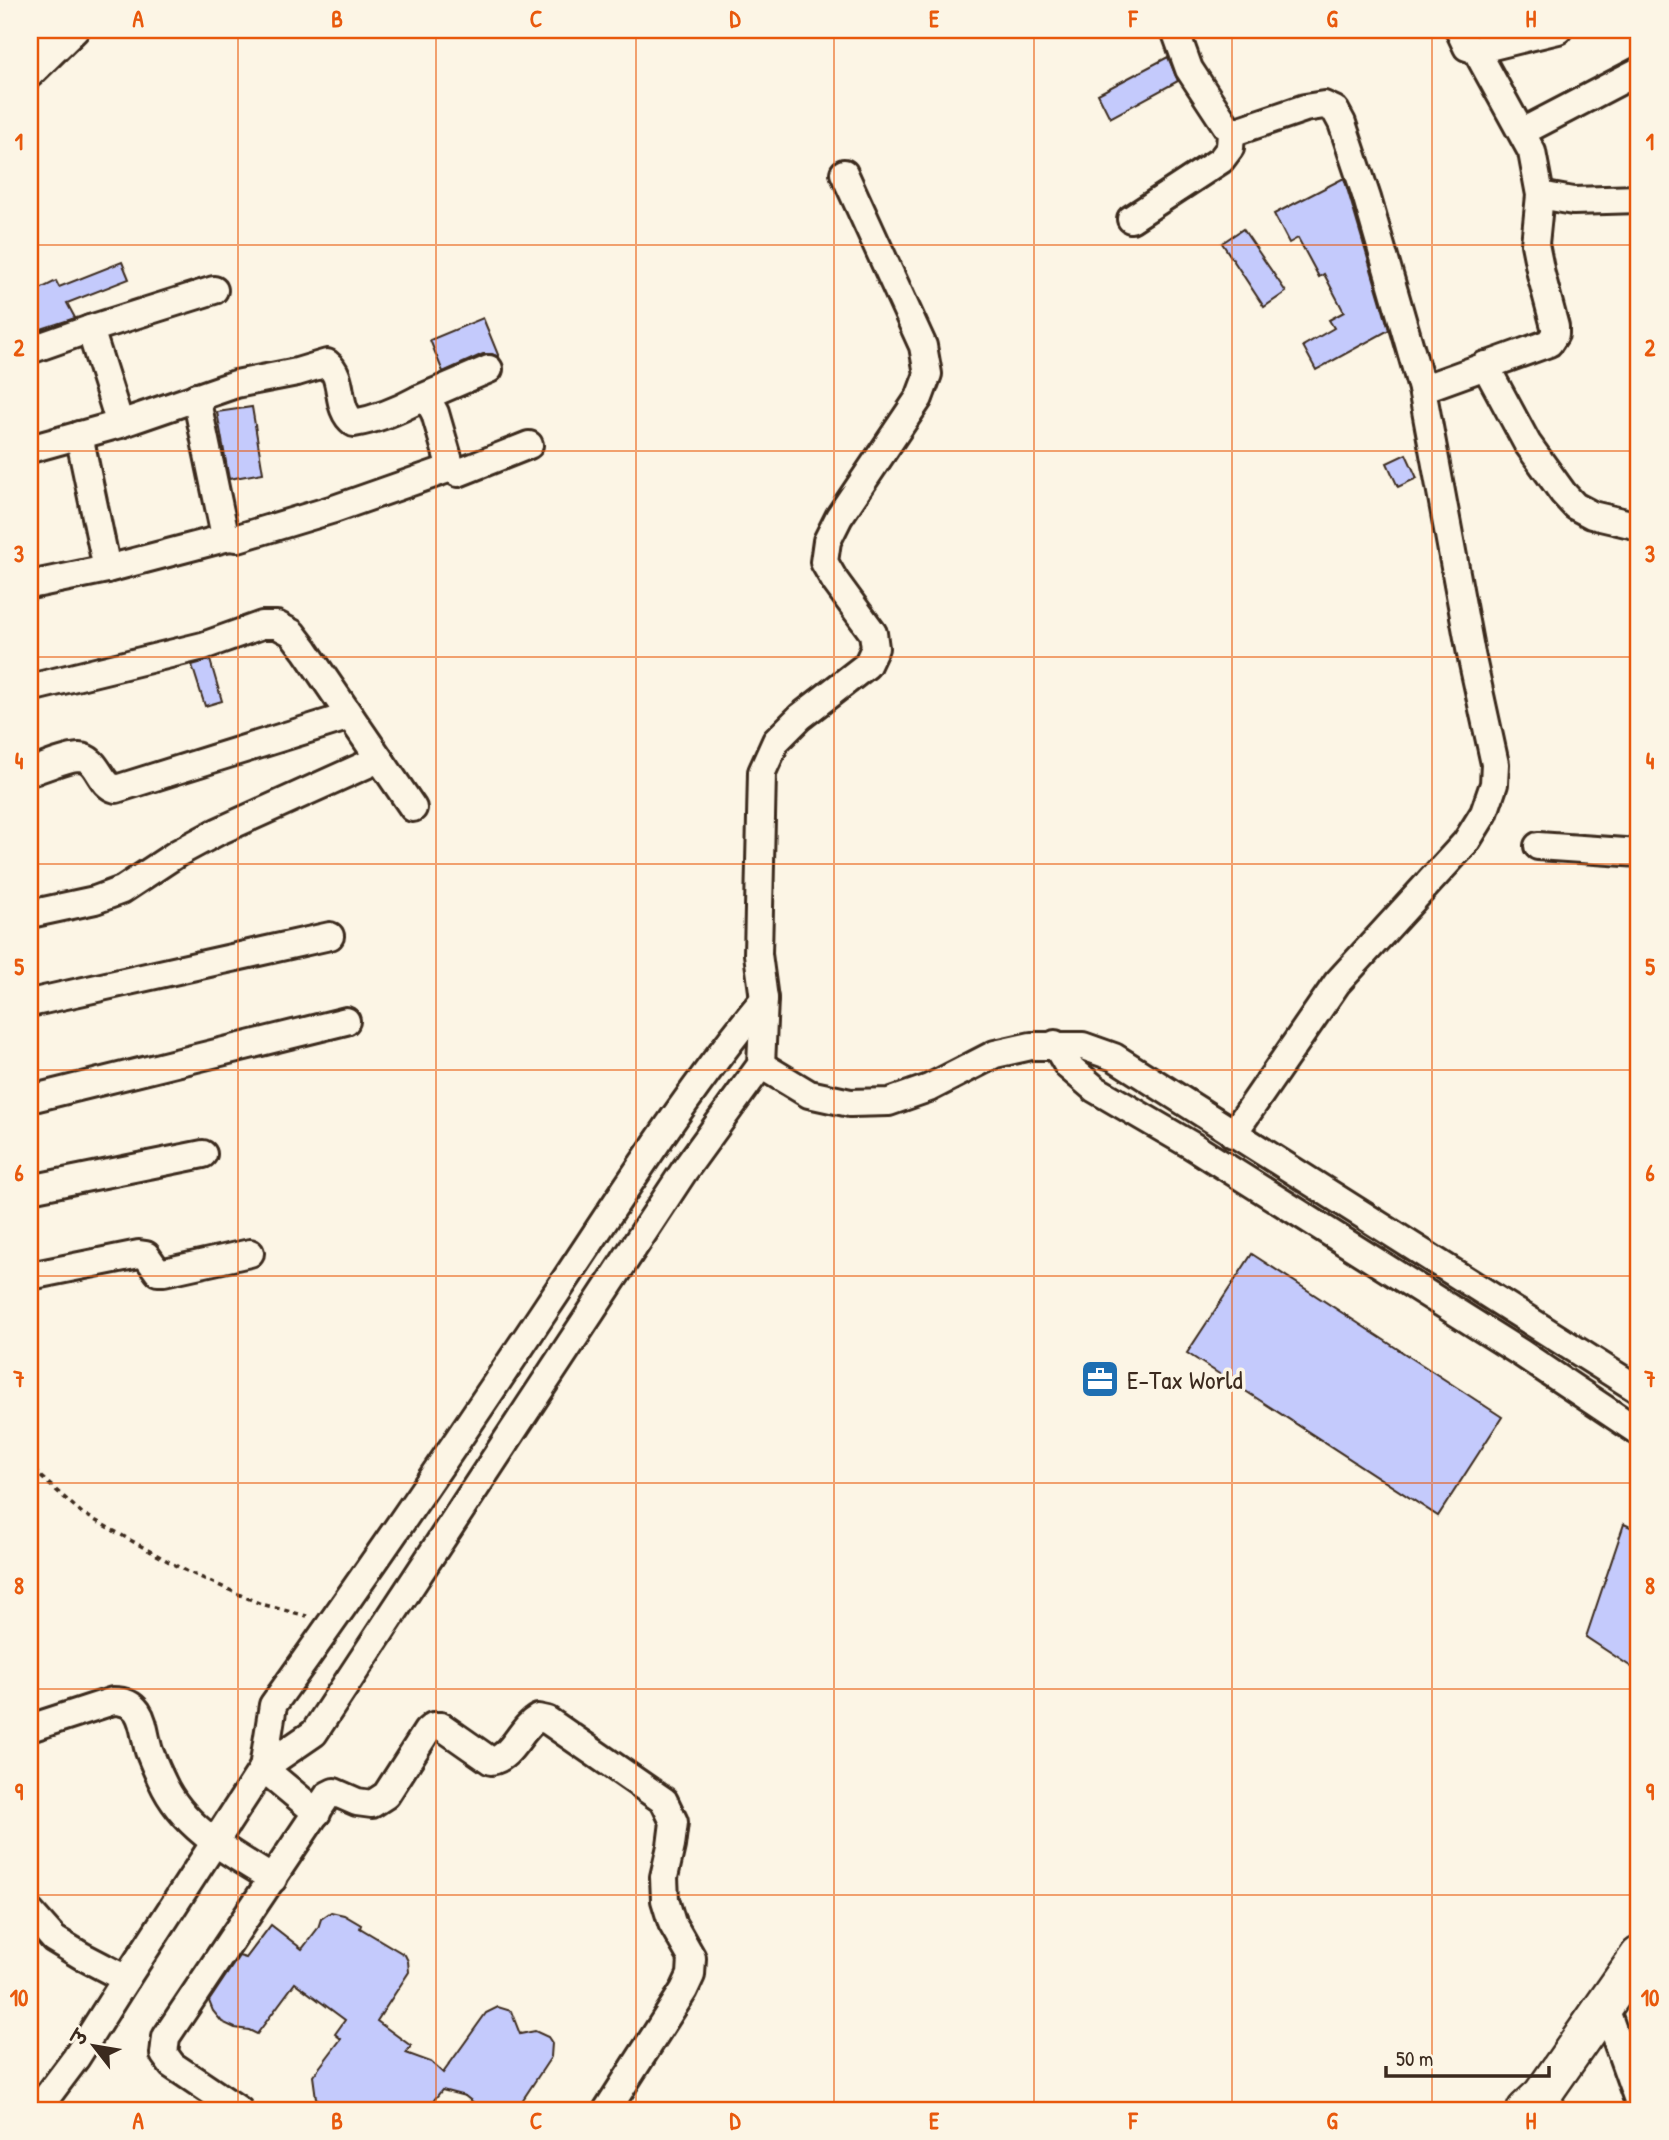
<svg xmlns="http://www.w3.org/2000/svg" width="1669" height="2140" viewBox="0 0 1669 2140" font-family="'Patrick Hand','Playpen Sans Deva',sans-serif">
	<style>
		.building { fill: #c4cafc; stroke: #3b2a1e; stroke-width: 2 }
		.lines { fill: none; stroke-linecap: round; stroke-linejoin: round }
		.street-casing { stroke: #3b2a1e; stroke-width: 32 }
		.secondary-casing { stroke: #3b2a1e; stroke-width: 42 }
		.path { stroke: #3b2a1e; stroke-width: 3.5; stroke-dasharray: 5 5; stroke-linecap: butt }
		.street { stroke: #fcf5e5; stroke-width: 26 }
		.secondary { stroke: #fcf5e5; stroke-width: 37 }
		.grid { fill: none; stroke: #e8590c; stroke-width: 2; stroke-opacity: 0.55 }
		.labels { text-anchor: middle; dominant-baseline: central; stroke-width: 7; stroke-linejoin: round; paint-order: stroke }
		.poi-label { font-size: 26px; fill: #3b2a1e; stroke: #fcf5e5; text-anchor: start }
		.neatline { fill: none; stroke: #e8590c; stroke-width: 2.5 }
		.grid-label { font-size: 23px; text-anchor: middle; font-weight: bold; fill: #e8590c }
	</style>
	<rect width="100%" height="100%" fill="#fcf5e5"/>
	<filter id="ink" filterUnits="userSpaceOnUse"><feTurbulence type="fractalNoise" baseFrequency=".0143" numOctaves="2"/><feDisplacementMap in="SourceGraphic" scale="14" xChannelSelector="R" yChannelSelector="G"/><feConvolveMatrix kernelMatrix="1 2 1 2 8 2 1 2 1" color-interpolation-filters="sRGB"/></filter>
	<g filter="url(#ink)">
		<g class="building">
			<path d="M1168 57 1178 81 1110 118 1098 94Z"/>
			<path d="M1344 178 1389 330 1316 370 1303 346 1334 328 1329 320 1344 312 1324 274 1319 277 1298 238 1289 243 1274 214Z"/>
			<path d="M1243 229 1286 292 1264 307 1222 243Z"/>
			<path d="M122 262 129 279 67 303 75 318 35 331 30 321V294L56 281 59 287Z"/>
			<path d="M483 318 499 357 492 354H483L443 372 430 340Z"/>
			<path d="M252 407 263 473 229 479 217 412Z"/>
			<path d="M1406 454 1417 478 1398 487 1387 463Z"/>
			<path d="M210 660 222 701 205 706 192 665Z"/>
			<path d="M1252 1254 1502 1417 1438 1516 1187 1353Z"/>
			<path d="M1624 1524 1639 1531V1672L1586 1637Z"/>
			<path d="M331 1912 344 1915 361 1925 360 1928 405 1955 408 1961 409 1972 377 2021 411 2046 406 2053 431 2062 443 2073 486 2013 498 2007 511 2011 520 2034 535 2031 548 2037 552 2043 551 2057 516 2110H483L465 2096 442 2090 426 2110H359L349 2103 331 2107 316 2098 313 2076 341 2039 335 2034 345 2020 295 1983 257 2034 249 2030 235 2028 222 2022 213 2011 209 2001 239 1956 246 1958 271 1925 302 1949 318 1928 321 1919Z"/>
		</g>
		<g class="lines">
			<defs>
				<g id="street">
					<path d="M1459 30 1467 47 1476 50 1558 30"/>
					<path d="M30 74 75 30"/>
					<path d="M1522 132 1639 71"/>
					<path d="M1231 133 1305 108 1324 105 1335 110 1342 123 1367 198 1422 389 1471 654 1495 764 1494 784 1484 813 1466 842 1337 983 1233 1134"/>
					<path d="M1540 195 1573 201 1639 199"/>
					<path d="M1131 219 1221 160 1230 148 1231 133 1189 69 1175 30"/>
					<path d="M30 350 90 329"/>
					<path d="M1485 365 1527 443 1563 493 1575 506 1592 515 1639 526"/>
					<path d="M1422 389 1549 343 1555 334V327L1541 274 1535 244 1540 195 1532 152 1476 50"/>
					<path d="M196 397 224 531 229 537 238 538 334 509 451 468"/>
					<path d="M419 399 489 369"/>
					<path d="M120 424 90 329 214 290"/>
					<path d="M79 435 107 569"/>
					<path d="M30 449 120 424 236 384 297 372 327 363C346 378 334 408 354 423 378 419 397 411 419 399L429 402 435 413 451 468 458 473 529 445"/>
					<path d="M30 585 107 569 229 537"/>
					<path d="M30 688 203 646 262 625H277L292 633 305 650 413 808"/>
					<path d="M30 772C43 768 67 757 79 757 99 758 99 785 116 789L350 716"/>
					<path d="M1538 846 1639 853"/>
					<path d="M30 914 95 900 122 890 178 853 217 832 379 759"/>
					<path d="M30 1003 330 936"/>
					<path d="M1055 1044 1068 1066 1095 1089 1191 1145 1521 1353 1639 1432"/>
					<path d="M761 1065 809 1094 850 1103 889 1102 929 1088 995 1054 1031 1046H1083L1114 1057 1639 1390"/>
					<path d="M30 1099 346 1021"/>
					<path d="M30 1189 203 1154"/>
					<path d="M30 1276 139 1254 146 1255 158 1272H164L250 1253"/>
					<path d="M30 1728 113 1701C145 1701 142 1728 149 1751 153 1761 157 1771 162 1781 183 1828 230 1853 273 1879"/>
					<path d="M263 1768 273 1705C367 1574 458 1441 547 1307 617 1203 684 1095 764 999"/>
					<path d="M263 1768 317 1813"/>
					<path d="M30 1912 54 1939 82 1956 126 1979 263 1768 314 1733 684 1171 761 1065 764 999 758 954 762 772 776 741 800 717 867 665 875 648 873 633 835 581 824 562 827 541 839 517 919 398 928 374 923 346 844 173"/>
					<path d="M1604 2005 1639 2103"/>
					<path d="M37 2110 76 2058 126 1979"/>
					<path d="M239 2110 172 2065 164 2054 166 2037 328 1795 334 1792 357 1802 372 1804 386 1795 427 1731 433 1726H441L491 1761C512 1758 520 1728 538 1718L547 1720 664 1801 674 1822 671 1846 664 1877 665 1900 672 1923 692 1958 691 1975 684 1990 607 2110"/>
				</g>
				<g id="secondary">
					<path d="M30 36 36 30"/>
					<path d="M1526 2110 1542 2095 1639 1956"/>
				</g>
			</defs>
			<use href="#street" class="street-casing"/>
			<use href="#secondary" class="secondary-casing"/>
			<path class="path" d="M30 1460 40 1476 82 1513 182 1569 261 1604 307 1616"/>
			<use href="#street" class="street"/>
			<use href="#secondary" class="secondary"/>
		</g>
	</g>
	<path class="grid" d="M238 30V2110M436 30V2110M636 30V2110M834 30V2110M1034 30V2110M1232 30V2110M1432 30V2110M30 245H1639M30 451H1639M30 657H1639M30 864H1639M30 1070H1639M30 1276H1639M30 1483H1639M30 1689H1639M30 1895H1639"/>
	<defs>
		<symbol id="office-square" viewBox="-11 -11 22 22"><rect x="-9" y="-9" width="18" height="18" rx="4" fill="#1f6fb2" stroke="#fcf5e5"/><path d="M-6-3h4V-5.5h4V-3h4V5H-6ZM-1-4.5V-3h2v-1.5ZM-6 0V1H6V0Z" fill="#fff"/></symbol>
	</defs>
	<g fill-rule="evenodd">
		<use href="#office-square" x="1078" y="1357" width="44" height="44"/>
	</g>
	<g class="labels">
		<g class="poi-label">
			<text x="1127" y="1379">E-Tax World</text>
		</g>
	</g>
	<rect width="1669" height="2140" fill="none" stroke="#fcf5e5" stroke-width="77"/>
	<g transform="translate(94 2046) rotate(301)" stroke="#fcf5e5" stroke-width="5" paint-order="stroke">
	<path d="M0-5L12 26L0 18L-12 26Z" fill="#3b2a1e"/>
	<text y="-10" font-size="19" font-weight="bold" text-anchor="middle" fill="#3b2a1e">उ</text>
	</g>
	<path d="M1386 2066v10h163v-10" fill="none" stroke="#3b2a1e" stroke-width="3.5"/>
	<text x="1396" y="2066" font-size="21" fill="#3b2a1e" stroke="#fcf5e5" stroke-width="5" paint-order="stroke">50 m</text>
	<rect x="38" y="38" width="1592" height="2064" class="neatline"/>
	<g class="grid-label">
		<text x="138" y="27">A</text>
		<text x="337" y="27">B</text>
		<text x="536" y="27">C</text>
		<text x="735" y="27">D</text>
		<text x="934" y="27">E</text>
		<text x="1133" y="27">F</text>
		<text x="1332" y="27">G</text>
		<text x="1531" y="27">H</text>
		<text x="19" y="150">1</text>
		<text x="1650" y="150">1</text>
		<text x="19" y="356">2</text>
		<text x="1650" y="356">2</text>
		<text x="19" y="562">3</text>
		<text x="1650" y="562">3</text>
		<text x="19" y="769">4</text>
		<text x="1650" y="769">4</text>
		<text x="19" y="975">5</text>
		<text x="1650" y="975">5</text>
		<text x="19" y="1181">6</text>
		<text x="1650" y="1181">6</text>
		<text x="19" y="1387">7</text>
		<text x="1650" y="1387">7</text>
		<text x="19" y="1594">8</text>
		<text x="1650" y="1594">8</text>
		<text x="19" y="1800">9</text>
		<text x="1650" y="1800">9</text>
		<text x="19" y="2006">10</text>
		<text x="1650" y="2006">10</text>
		<text x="138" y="2129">A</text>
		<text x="337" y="2129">B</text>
		<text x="536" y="2129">C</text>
		<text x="735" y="2129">D</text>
		<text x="934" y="2129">E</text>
		<text x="1133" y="2129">F</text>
		<text x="1332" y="2129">G</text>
		<text x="1531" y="2129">H</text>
	</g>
</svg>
